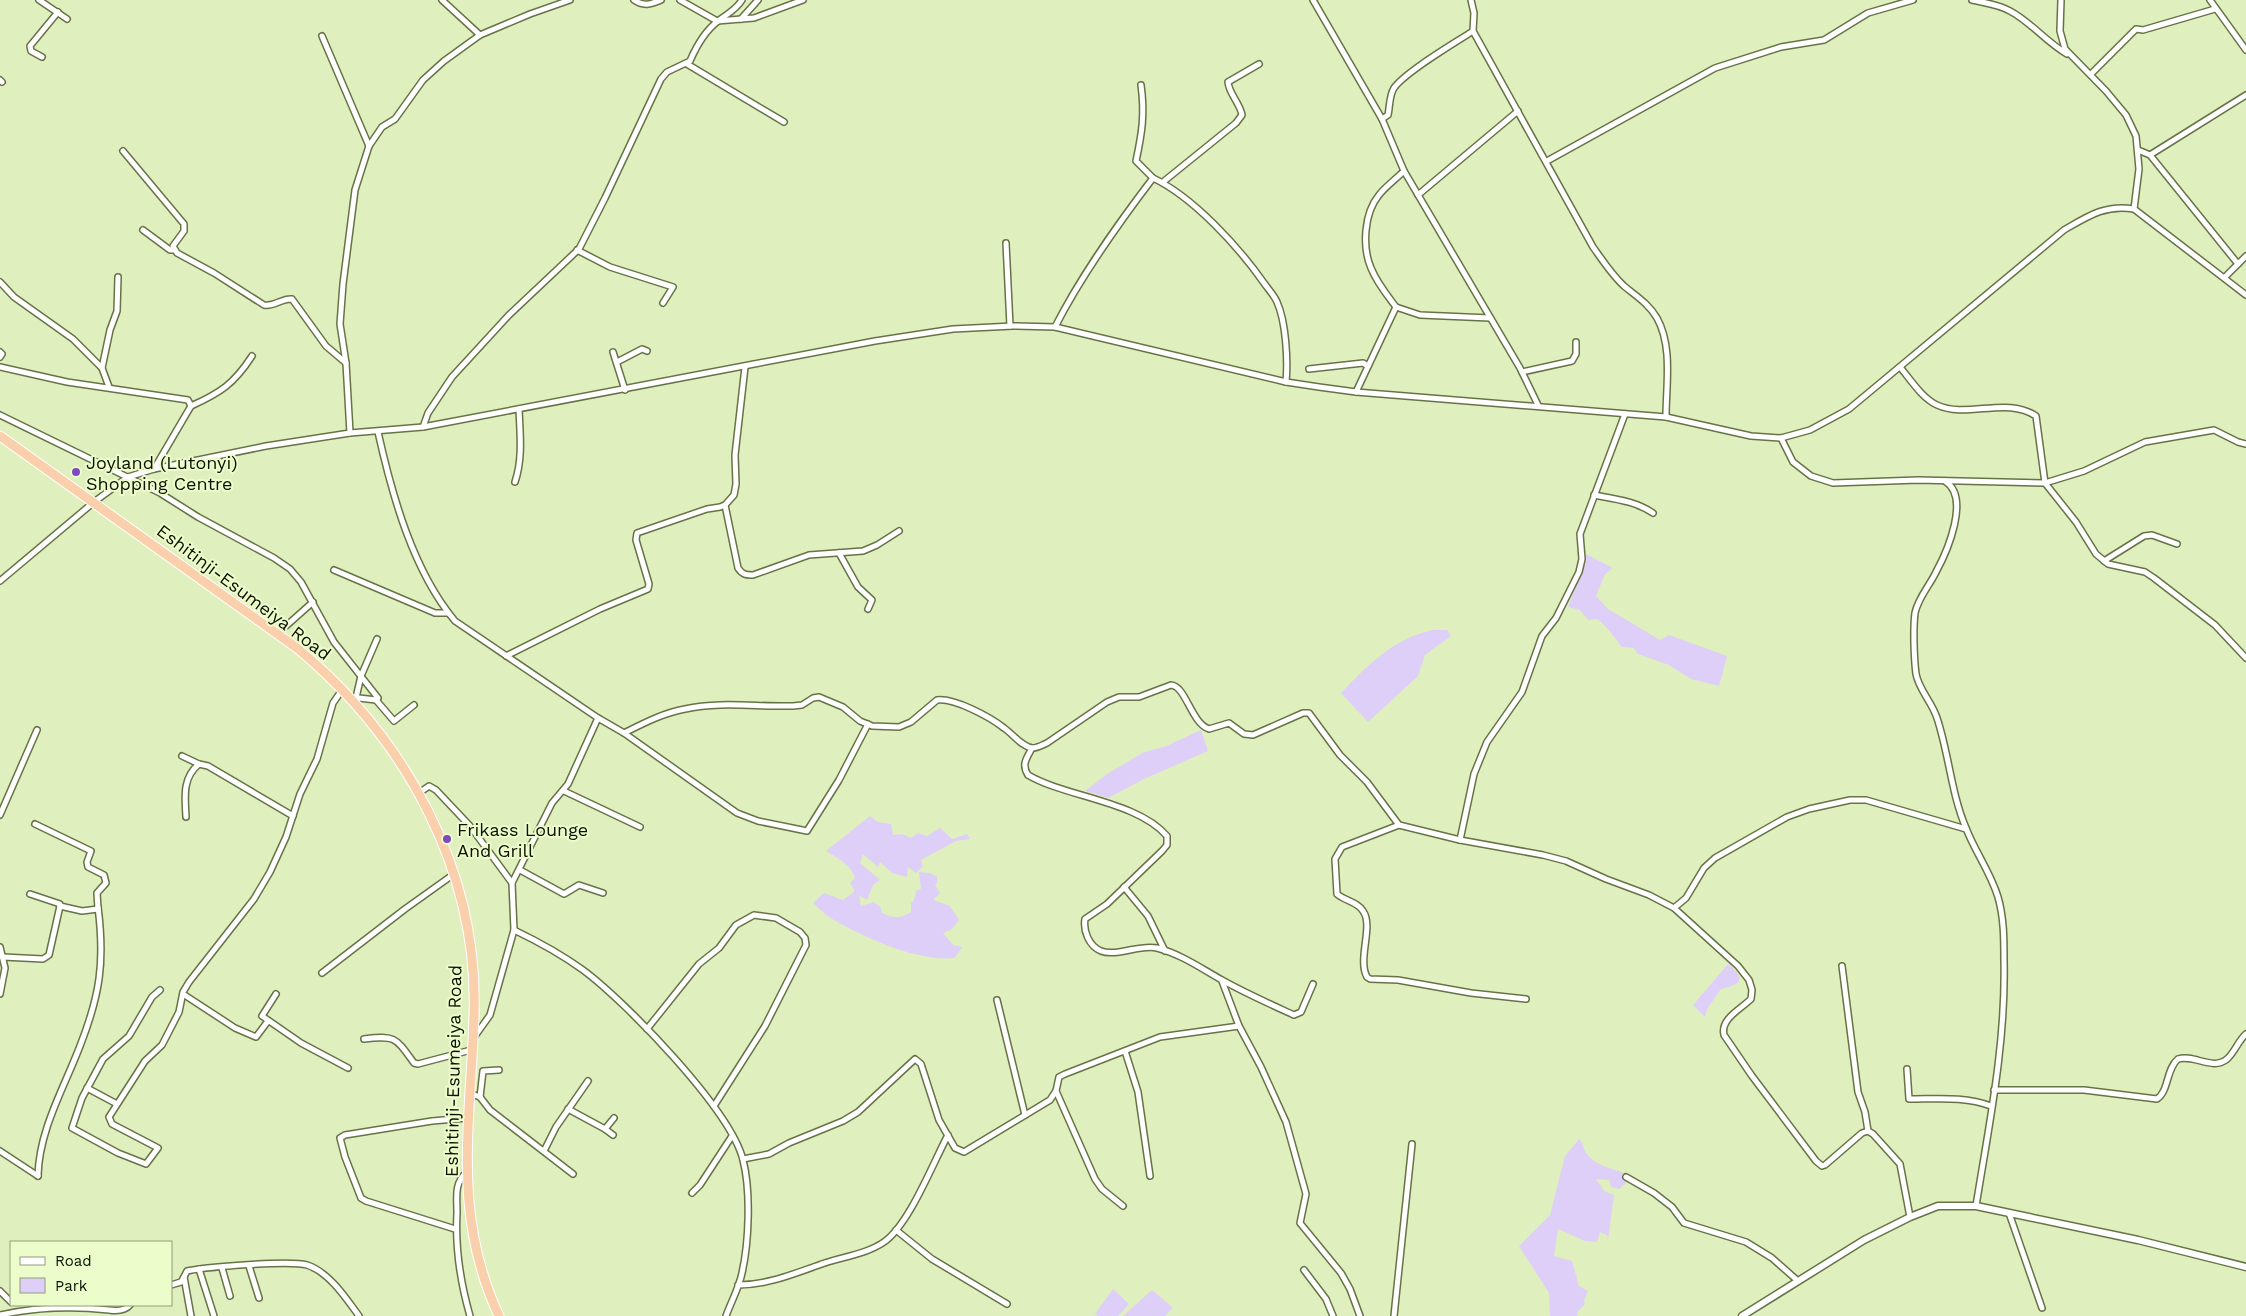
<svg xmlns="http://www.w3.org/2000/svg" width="2246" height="1316" viewBox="0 0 2246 1316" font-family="'Work Sans',sans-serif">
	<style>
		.green { fill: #decff9 }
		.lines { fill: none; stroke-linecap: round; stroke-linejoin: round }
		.minor-casing { stroke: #677347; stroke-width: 8 }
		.tertiary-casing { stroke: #677347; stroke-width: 9 }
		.trunk-casing { stroke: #fff; stroke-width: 11 }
		.minor { stroke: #fff; stroke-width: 5 }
		.tertiary { stroke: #fff; stroke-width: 6 }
		.trunk { stroke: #fad0ac; stroke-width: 9 }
		.poi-dot { fill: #7f49c0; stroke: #edfccb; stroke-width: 2 }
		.labels { text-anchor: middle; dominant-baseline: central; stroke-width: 4; stroke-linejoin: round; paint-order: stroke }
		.poi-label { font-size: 18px; fill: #0d1203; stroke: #edfccb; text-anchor: start }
		.street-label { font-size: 18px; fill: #0d1203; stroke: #edfccb }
	</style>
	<rect width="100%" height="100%" fill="#e0efbe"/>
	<g class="green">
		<path d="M1586 554 1613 568 1605 574 1596 596 1608 609 1660 640 1669 635 1727 656 1719 686 1691 679 1669 665 1638 654 1634 648 1622 647 1607 628 1598 619 1588 620 1580 610 1568 607 1585 564Z"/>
		<path d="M1432 630H1447L1451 636 1425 655 1418 676 1368 722 1341 693C1368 665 1393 639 1432 630Z"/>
		<path d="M1201 730 1208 751 1144 779 1108 798 1085 791 1107 774 1144 752 1164 747Z"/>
		<path d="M870 816 878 822 891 824 893 835 902 834 911 838 918 833 927 836 940 828 952 839 967 834 970 839 956 841 921 860 923 866 916 873 908 867 907 877 892 873 880 862 878 867 863 854 860 863 880 880 873 885 867 900 859 895 861 906 873 902 880 906 882 913C893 918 901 919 911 912V903L914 900 916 891 921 889 919 872 930 873 937 877V883L935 885 940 893 933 900 950 906 959 920 952 929 943 933 953 945 963 947 954 958C919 962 865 938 834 920 826 916 820 909 813 903L824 893 843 900 855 891 850 883 855 878C851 864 837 858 826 851Z"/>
		<path d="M1728 964C1747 980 1741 984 1721 989L1707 1009 1705 1017 1693 1005Z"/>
		<path d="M1579 1139C1584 1144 1583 1148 1586 1153 1593 1164 1610 1169 1622 1172L1626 1183 1619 1189 1611 1187 1609 1180 1596 1179 1604 1191 1614 1195 1608 1240 1607 1235 1600 1232 1597 1242 1585 1241 1558 1229 1554 1256 1572 1261 1579 1286 1588 1291 1584 1301 1585 1304 1578 1311 1577 1316H1550L1549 1293 1519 1246 1550 1215 1565 1156Z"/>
		<path d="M1113 1289 1129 1304 1118 1316H1098L1095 1314Z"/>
		<path d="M1152 1290 1173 1308 1165 1316H1123Z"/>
	</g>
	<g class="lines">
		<defs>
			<g id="minor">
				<path d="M39 0 67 19"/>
				<path d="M442 0 480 35"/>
				<path d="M634 0C644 7 651 4 661 0"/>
				<path d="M680 0 717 21 754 18 803 0"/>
				<path d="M1313 0 1382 119 1404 171 1520 368 1538 405"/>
				<path d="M1471 0 1474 13 1473 31 1593 247C1603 261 1612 275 1624 286 1636 296 1649 304 1657 318 1673 347 1666 385 1666 417"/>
				<path d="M1972 0C1985 3 1998 4 2010 11 2031 22 2046 42 2067 54"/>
				<path d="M2061 0 2060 31 2065 49 2106 91 2126 115 2136 136 2139 169 2134 209"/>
				<path d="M2210 0 2246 50"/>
				<path d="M741 19 758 0"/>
				<path d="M322 36 369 146"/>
				<path d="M42 57 31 51 30 46 58 12"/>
				<path d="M687 64 784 122"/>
				<path d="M2091 74 2136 29 2143 30 2215 9"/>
				<path d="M0 80 2 82"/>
				<path d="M1141 85C1145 114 1142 133 1136 161L1153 178"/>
				<path d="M1382 119 1388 115C1390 106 1389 96 1394 88 1405 72 1455 43 1473 31"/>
				<path d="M2138 150 2150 155 2238 264"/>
				<path d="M123 151 184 224V231L173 246 177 253 214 273 264 305C274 307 282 298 292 299L326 346 346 363"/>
				<path d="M2150 155 2246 95"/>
				<path d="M1547 161 1715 68 1781 47 1824 40 1868 13 1913 0"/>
				<path d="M1163 182 1236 123 1242 115C1240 103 1229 94 1228 82L1259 64"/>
				<path d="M1418 195 1518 111"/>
				<path d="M143 230 170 250H174"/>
				<path d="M1006 243 1010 326"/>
				<path d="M577 250 610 267 673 287 663 303"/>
				<path d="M2225 277 2246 256"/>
				<path d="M0 282 14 297 73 339 102 368 109 387"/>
				<path d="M1396 307C1387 295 1377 283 1371 268 1362 247 1364 213 1379 195 1386 186 1396 179 1404 171"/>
				<path d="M1055 327C1082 274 1118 224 1153 178 1193 197 1238 246 1264 283 1268 289 1274 295 1277 302 1286 322 1288 360 1286 382"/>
				<path d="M0 352 2 354 0 357"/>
				<path d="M613 352 625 390"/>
				<path d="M617 362 642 349 647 351"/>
				<path d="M0 367 67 382 188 400 191 406 154 469"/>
				<path d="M1900 367C1910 379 1922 398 1937 405 1967 419 2007 396 2036 416L2045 483 2076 522 2096 554 2108 564 2145 572 2154 578 2215 625 2246 658"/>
				<path d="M102 368 110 330 117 311 118 277"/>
				<path d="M1309 369 1363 363 1368 366"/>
				<path d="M1522 372 1572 361 1576 354V342"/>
				<path d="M1356 392 1396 307 1420 315 1490 318"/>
				<path d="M191 406C220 393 234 384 252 356"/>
				<path d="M0 415 160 493 198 517 274 558 290 569 301 582 334 642 378 698 376 700 359 698 354 702"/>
				<path d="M423 427 428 413 452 377 509 315 579 249 605 198 661 79 667 72 690 61C696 47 705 31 718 21 727 14 736 10 742 0"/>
				<path d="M378 432C392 495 413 571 455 621L598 718 624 733 737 813 758 821 807 831 839 780 868 724"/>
				<path d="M350 433 346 363 340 324 343 284 355 190 369 146 382 127 395 119 423 80 444 61 480 35 530 14 570 0"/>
				<path d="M1781 438 1793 462 1811 476 1833 483 1918 480 2045 483 2084 471 2145 442 2214 430 2238 442 2246 444"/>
				<path d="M1945 481C1971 497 1947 552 1936 572 1930 585 1918 598 1915 613 1913 629 1914 658 1916 674 1919 690 1932 702 1937 718 1949 754 1951 793 1966 828 1975 852 1990 871 1998 897 2004 918 2004 939 2004 961 2006 1043 1989 1125 1976 1206"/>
				<path d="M515 482C523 458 520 434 519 409"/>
				<path d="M1594 495C1615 499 1635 501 1653 513"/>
				<path d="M725 505 738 568C742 574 745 575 753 575L809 555 863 551 877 545 899 531"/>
				<path d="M839 553 858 587 872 600 868 609"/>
				<path d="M2104 561 2144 536 2152 535 2177 544"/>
				<path d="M334 570 435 613H448"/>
				<path d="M0 581 94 502 128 477 154 469 266 446 350 433 423 427 875 341 953 329 1013 326 1055 327 1286 382 1319 387 1356 392 1666 417 1751 436 1781 438 1810 430 1849 409 2064 230C2088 216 2106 204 2134 209L2246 295"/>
				<path d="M277 634 313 602"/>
				<path d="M506 656 600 609 648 589 649 584 636 540 637 533 707 509 720 507 725 505 734 495 736 484 735 455 745 367"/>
				<path d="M376 700 394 721 414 705"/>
				<path d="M355 702 361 676 377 639"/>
				<path d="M624 733C644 723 663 713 685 709 720 701 757 707 793 706L802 705 813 698 819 697 843 707 860 721 872 726 899 727 911 722 937 700C955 698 990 717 1004 728 1013 734 1021 746 1032 748 1038 748 1042 745 1047 743L1107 702 1119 697H1139L1171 685C1186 686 1191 723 1209 729L1229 723 1244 734 1253 735 1303 713H1309L1340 755 1367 782 1399 825 1460 840 1543 855 1566 861 1606 879 1649 895 1674 908 1738 966 1749 980 1752 990 1751 999C1741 1009 1720 1019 1724 1035L1752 1076 1816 1161 1822 1166 1825 1165 1862 1133 1868 1131 1873 1134 1900 1164 1910 1217"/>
				<path d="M1032 748C1027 758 1021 764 1028 775 1065 797 1137 801 1167 836V845L1162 851 1107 904 1085 919C1083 931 1089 946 1101 951 1116 957 1140 944 1157 948 1181 954 1202 969 1222 980 1245 993 1270 1004 1294 1015L1301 1012 1313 984"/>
				<path d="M182 756 199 764"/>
				<path d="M564 791 640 827"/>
				<path d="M419 793 429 786 436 790 470 826 512 883 514 930 490 1015 475 1036"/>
				<path d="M0 815 37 730"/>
				<path d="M186 817C185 797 182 778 199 764L208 766 293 816"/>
				<path d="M1399 825 1342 847 1335 859 1337 894C1345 901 1358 902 1363 911 1374 926 1357 959 1367 977L1370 979 1398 980 1471 993 1526 999"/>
				<path d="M1460 840 1474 774 1487 742 1522 692 1542 636 1556 618 1579 572 1582 559 1580 534 1625 414"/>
				<path d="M520 870 564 894 579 885 603 893"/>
				<path d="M512 883 552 803 568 784 598 718"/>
				<path d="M1124 887 1148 916 1165 951"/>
				<path d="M30 894 60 904V906L82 911 98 909 97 893 106 883 104 875 88 867 87 862 91 851 35 824"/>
				<path d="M1674 908 1686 898 1704 868 1715 858 1787 817 1809 809 1850 800H1866L1966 829"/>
				<path d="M514 930C539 942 561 954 583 970 625 1001 731 1110 743 1160 751 1191 749 1242 742 1273 739 1288 731 1302 726 1316"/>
				<path d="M0 947 5 968 0 994"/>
				<path d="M3 957 43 959 49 955 60 906"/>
				<path d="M1842 966 1858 1092 1865 1112 1868 1131"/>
				<path d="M322 973 405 909 454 874"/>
				<path d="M1222 981 1239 1026 1261 1067 1286 1122 1306 1194 1300 1223 1341 1273 1350 1289 1360 1316"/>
				<path d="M160 990 152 997 129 1036 103 1059 82 1098 72 1128 118 1153 146 1164 158 1148 112 1124 109 1117 145 1061 162 1045 179 1012 183 992 189 982 254 899 270 872 286 837 300 794 317 759 333 703 342 690"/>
				<path d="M183 994 235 1028 256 1037 268 1021"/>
				<path d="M276 994 262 1016 301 1043 348 1068"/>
				<path d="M997 1000 1025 1115"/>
				<path d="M647 1029 699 964 719 948 736 925 754 915 776 918 800 932 805 938 806 945 765 1026 714 1106"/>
				<path d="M364 1039C396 1035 396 1038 414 1063L418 1064 471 1050"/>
				<path d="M1125 1051 1138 1092 1150 1176"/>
				<path d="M1907 1069 1909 1099C1937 1099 1965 1096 1991 1106"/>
				<path d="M87 1088 117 1104"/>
				<path d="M1994 1090H2084L2157 1099C2169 1091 2166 1069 2178 1059 2194 1054 2213 1071 2227 1059 2235 1052 2238 1041 2246 1034"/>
				<path d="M1056 1091 1095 1179 1102 1189 1123 1206"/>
				<path d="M469 1093 480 1097 490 1110 573 1174"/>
				<path d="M480 1097 483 1071 499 1070"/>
				<path d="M568 1109 605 1129 613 1135"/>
				<path d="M605 1129 614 1118"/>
				<path d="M0 1151 38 1176"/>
				<path d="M544 1151 556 1127 588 1081"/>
				<path d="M743 1159 769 1154 789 1143 843 1121 858 1112 915 1059 921 1064 939 1120 955 1148 964 1152 1050 1100 1056 1091 1059 1077 1065 1074 1160 1037 1239 1026"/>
				<path d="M466 1173C454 1183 457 1198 457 1213 455 1249 460 1281 470 1316"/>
				<path d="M38 1176C39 1130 64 1088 80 1046 100 995 105 962 98 907"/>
				<path d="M1626 1177 1654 1193 1672 1207 1684 1223 1746 1242 1772 1258 1798 1281"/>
				<path d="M692 1193 700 1185 732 1136"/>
				<path d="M2009 1213 2042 1308"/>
				<path d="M455 1229 366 1201 361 1198 345 1157 340 1138 345 1135 432 1121 467 1118"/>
				<path d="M896 1230 932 1259 1007 1304"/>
				<path d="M249 1266 259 1298"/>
				<path d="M222 1268 230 1296"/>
				<path d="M199 1269 214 1316"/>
				<path d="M1304 1270 1326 1299 1333 1316"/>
				<path d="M171 1285 181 1282 184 1277"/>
				<path d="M738 1285C767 1285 793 1274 819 1265 840 1257 865 1255 884 1242 909 1225 933 1163 948 1135"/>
				<path d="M0 1291 11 1302"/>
				<path d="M0 1315C36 1307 72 1306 109 1310 116 1311 125 1311 130 1305"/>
				<path d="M191 1316 184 1277 187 1271C205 1267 291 1260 307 1265 329 1272 346 1298 359 1316"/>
				<path d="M1394 1316 1412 1144"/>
			</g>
			<path id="tertiary" d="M1742 1316 1864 1240 1910 1217 1938 1206H1976L2138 1240 2246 1267"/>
			<path id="trunk" d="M0 436 297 648C406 738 479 872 474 1015 471 1123 451 1213 499 1316"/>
		</defs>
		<use href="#minor" class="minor-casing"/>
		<use href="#tertiary" class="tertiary-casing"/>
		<use href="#trunk" class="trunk-casing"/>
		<use href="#minor" class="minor"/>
		<use href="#tertiary" class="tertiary"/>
		<use href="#trunk" class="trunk"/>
	</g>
	<g class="poi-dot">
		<circle cx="76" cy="472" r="5"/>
		<circle cx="447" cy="839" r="5"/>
	</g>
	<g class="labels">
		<g class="poi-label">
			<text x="86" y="462">Joyland (Lutonyi)<tspan x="86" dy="21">Shopping Centre</tspan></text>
			<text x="457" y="829">Frikass Lounge<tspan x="457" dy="21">And Grill</tspan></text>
		</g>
		<g class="street-label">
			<text transform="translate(244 592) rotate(37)">Eshitinji-Esumeiya Road</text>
			<text transform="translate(453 1071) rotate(-89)">Eshitinji-Esumeiya Road</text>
		</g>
	</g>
	<rect x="10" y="1241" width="162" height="65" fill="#edfccb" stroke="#939e7b"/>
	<rect x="20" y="1257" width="25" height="8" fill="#ffffff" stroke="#939e7b"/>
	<text x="55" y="1266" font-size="15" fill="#0d1203">Road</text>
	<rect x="20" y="1278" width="25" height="15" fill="#decff9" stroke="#939e7b"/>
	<text x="55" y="1291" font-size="15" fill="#0d1203">Park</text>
</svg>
